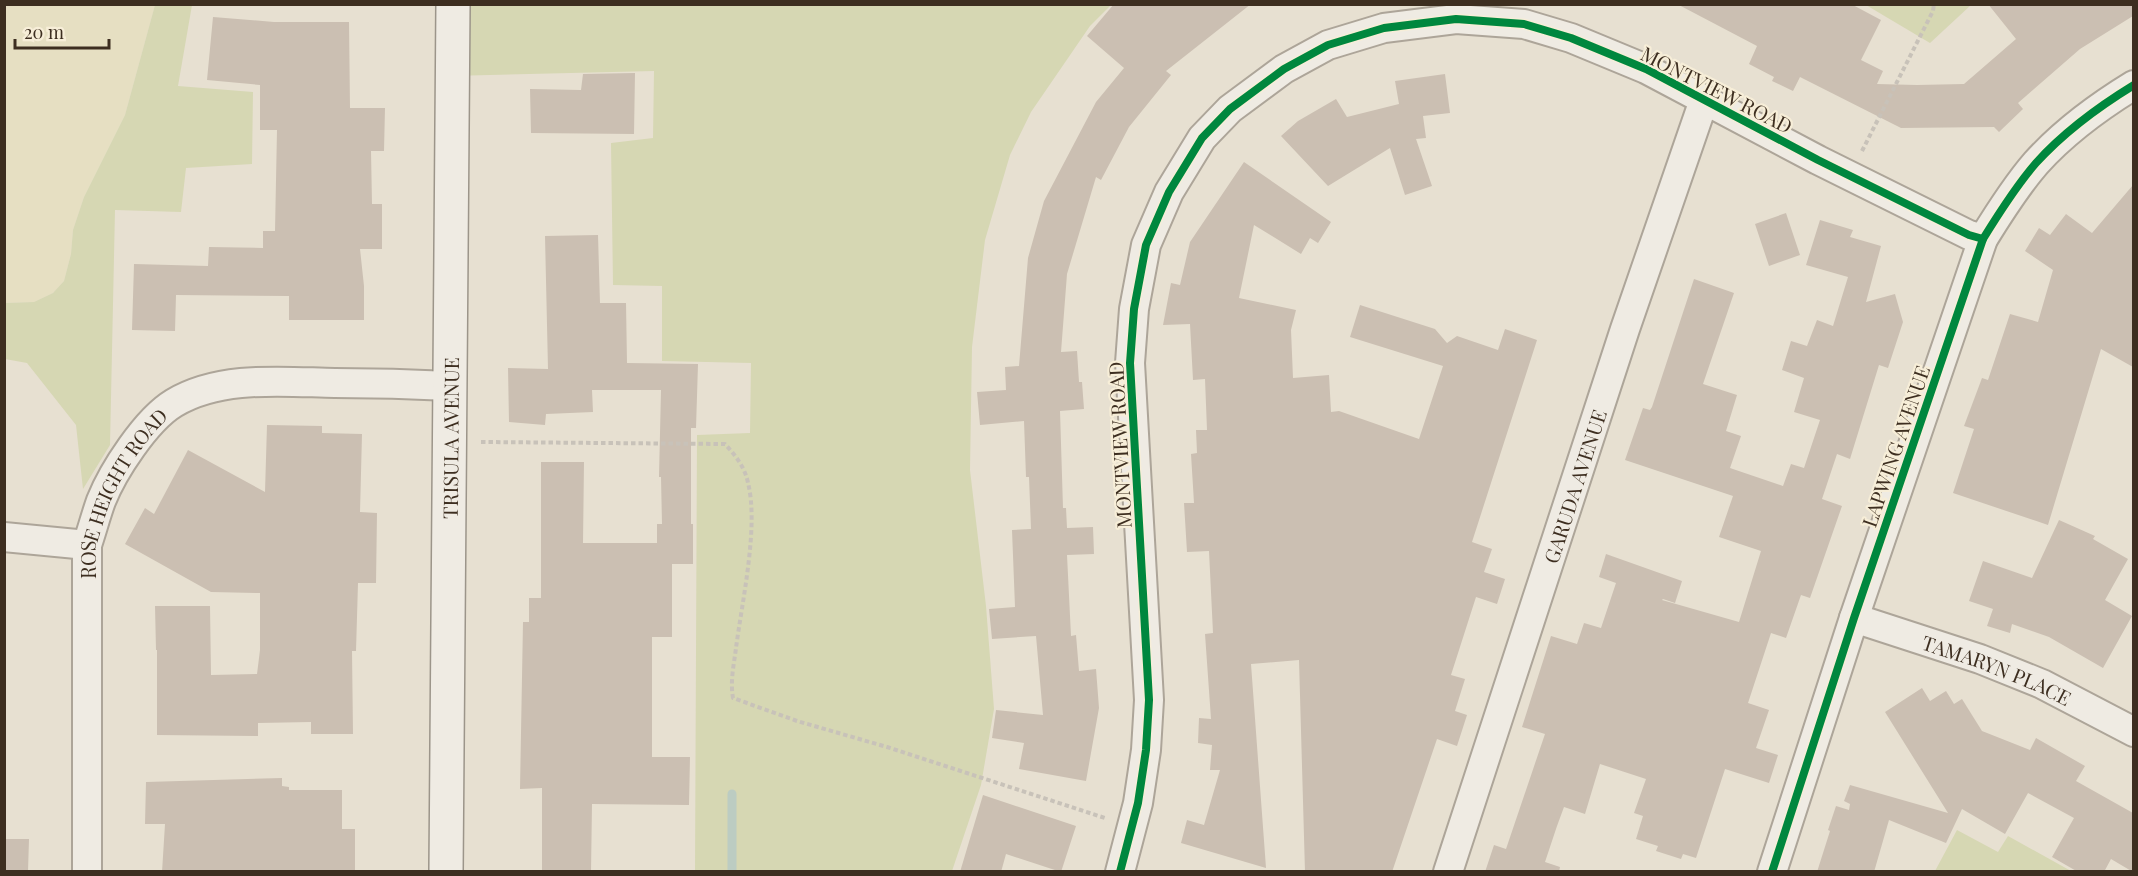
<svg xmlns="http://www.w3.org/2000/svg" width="2138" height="876" viewBox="0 0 2138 876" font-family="'Playfair Display',serif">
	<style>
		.farmland { fill: #e6dfc2 }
		.green { fill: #d6d7b3 }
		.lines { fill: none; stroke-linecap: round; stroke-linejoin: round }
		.stream { stroke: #bcccc2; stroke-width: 9 }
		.building { fill: #cbbfb2 }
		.street-casing { stroke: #ada599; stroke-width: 32 }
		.secondary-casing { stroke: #9c958a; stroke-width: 36 }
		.path { stroke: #c8c2b9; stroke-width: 4; stroke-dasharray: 4.5 3; stroke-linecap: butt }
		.street { stroke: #efebe3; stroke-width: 28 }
		.secondary { stroke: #efebe3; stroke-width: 33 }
		.cycleway-casing { stroke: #f7eed8; stroke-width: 11 }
		.cycleway { stroke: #00873e; stroke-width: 8 }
		.labels { text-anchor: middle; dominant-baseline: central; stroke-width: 4.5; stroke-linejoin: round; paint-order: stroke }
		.street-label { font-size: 20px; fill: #3d2e20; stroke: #f7eed8 }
	</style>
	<rect width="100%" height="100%" fill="#e7e0d1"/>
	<path class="farmland" d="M4 5H155L125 115 84 197 73 230 71 254 64 281 53 293 34 302 5 303Z"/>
	<g class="green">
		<path d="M155 5H192L178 86 253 92 252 164 186 168 181 212 115 210 110 445 83 489 76 425 27 363 5 359V303L34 302 53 293 64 281 71 254 73 230 84 197 125 115Z"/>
		<path d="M451 5H1111L1090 26 1031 112 1010 155 985 240 972 347 970 470 986 606 994 709 981 785 952 871H695L697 435 750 433 751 363 662 361V286L613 285 611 143 653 138 654 71 450 76Z"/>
		<path d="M1866 5H1971L1930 43Z"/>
		<path d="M1957 830 1998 852 2008 836 2071 871H1935Z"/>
	</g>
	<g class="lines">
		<path class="stream" d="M732 872V794"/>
	</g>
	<g class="building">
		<path d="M1114 4H1251L1166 71 1171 75 1129 127 1101 180 1096 177 1067 274 1061 352 1077 351 1079 382H1082L1084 409 1060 411 1063 508H1066L1067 528 1093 527 1094 554 1067 555 1071 636 1076 635 1079 671 1096 669 1099 708 1086 781 1019 769 1024 743 992 738 996 710 1043 715 1036 636 992 639 989 609 1015 607 1012 530 1031 529 1029 477H1026L1024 421 980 425 977 392 1006 390 1005 367 1019 366 1028 258 1044 201 1096 102 1124 68 1087 36Z"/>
		<path d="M1677 4H1851L1881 20 1861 60 1883 71 1877 84 1917 85 1964 84 2016 39 1988 4H2133V16L2080 49 2018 103 2023 109 1999 132 1994 127 1901 128 1800 77 1793 91 1772 81 1774 77 1749 64 1757 46Z"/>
		<path d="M213 17 274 22H349L350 108H385L384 151H371L372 204H382V249H360L364 286V320H289V296L176 295 175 331 132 330 134 264 208 266 209 247 263 248V231H275L277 130H260V85L207 80Z"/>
		<path d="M635 73 634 134 531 133 530 89 581 90 583 74Z"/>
		<path d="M1445 74 1450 113 1423 116 1426 138 1416 139 1432 186 1405 195 1390 148 1328 186 1281 136 1298 121 1336 99 1347 117 1399 104 1395 81Z"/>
		<path d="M1244 162 1331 222 1318 243 1310 238 1301 254 1254 225 1239 298 1296 310 1291 330 1293 378 1329 375 1331 412 1339 411 1419 439 1443 366 1350 337 1360 305 1435 329 1447 343 1457 336 1498 350 1505 329 1537 340 1472 542 1492 549 1484 572 1505 579 1497 604 1476 597 1451 675 1465 679 1455 711 1467 715 1457 746 1437 739 1392 872H1305L1299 660 1251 664 1266 868 1181 843 1187 820 1204 825 1220 770H1210L1212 745 1198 743 1199 718 1211 719 1205 634 1213 633 1209 551 1187 552 1184 503H1194L1191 454 1197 453 1196 430H1207L1205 379 1193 380 1190 324 1163 325 1171 283 1180 285 1190 242Z"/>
		<path d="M2133 185V367L2101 349 2048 525 1953 493 1974 429 1964 426 1982 378 1988 380 2010 314 2038 322 2053 270 2025 251 2039 228 2050 235 2066 214 2092 233Z"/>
		<path d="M1786 213 1800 255 1769 266 1755 224Z"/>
		<path d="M1820 220 1853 230 1850 237 1881 246 1866 302 1895 294 1903 322 1888 368 1879 365 1850 459 1837 454 1822 499 1842 506 1810 598 1801 595 1786 638 1771 633 1748 703 1769 710 1756 748 1778 755 1769 783 1725 769 1696 858 1683 854 1681 859 1656 851 1658 846 1636 839 1643 816 1634 813 1646 779 1600 764 1585 814 1564 807 1557 826 1545 862 1560 867 1559 872H1485L1494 845 1506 849 1545 734 1522 727 1551 636 1577 644 1584 623 1601 628 1616 583 1599 577 1606 554 1682 581 1675 603 1663 599 1662 600 1739 622 1761 551 1719 537 1733 496 1625 460 1643 408 1650 410 1652 407 1694 279 1734 293 1703 384 1737 395 1726 431 1741 436 1730 468 1783 486 1791 464 1804 468 1820 420 1794 412 1804 378 1782 370 1791 341 1807 346 1817 320 1833 326 1848 277 1806 265Z"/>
		<path d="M598 235 600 303H626L627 363 698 364 696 428H691V524H693V564H672V637H652V757H690L689 805 592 804 591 872H545V870H542V788L520 789 523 622H529V598H541V462H584L583 543H657V524H662L661 477H659L661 390H592L593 412 546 414 545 425 509 422 508 368 548 369 545 236Z"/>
		<path d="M267 425 322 426V433L362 434 360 512 377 513 376 583H358L356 651H352L353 734H311V722L258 723V736L157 735V650H156L155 606H210L211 675 257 674 260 650V593L211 592 125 544 145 508 154 514 188 450 265 492Z"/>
		<path d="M2059 520 2095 536 2093 539 2128 559 2105 600 2132 616 2103 668 2049 637 2012 624 2010 633 1987 626 1993 609 1969 601 1983 561 2032 578Z"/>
		<path d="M1922 688 1930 701 1946 691 1954 704 1962 699 1982 731 2030 750 2036 738 2085 766 2076 781 2133 813V872L2111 859 2104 872H2078L2052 857 2074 818 2028 793 2005 834 1962 809 1946 843 1889 820 1874 872H1817L1830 831 1828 830 1836 806 1849 810 1850 804 1844 801 1850 785 1948 813 1885 712Z"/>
		<path d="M282 778V786L289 787V790H342V829H355V872H162L165 824H145L146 782Z"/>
		<path d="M983 795 1076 826 1061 872 1006 854 1001 872H960Z"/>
		<path d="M4 839H29L28 872H4Z"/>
	</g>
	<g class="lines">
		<defs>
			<g id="street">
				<path d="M4 537 87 545"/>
				<path id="s1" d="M1854 618 1980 659 2042 684 2134 732"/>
				<path id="s2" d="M87 872V545C92 530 96 515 101 501 113 471 146 420 174 403 221 375 283 382 335 383 373 383 412 384 450 386"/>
				<path d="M1120 872 1138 803 1146 750 1149 700 1130 363 1134 309 1146 245 1169 192 1202 138 1230 109 1284 69 1328 45 1384 28 1456 19 1524 24 1571 38 1646 69 1818 160 1969 235 1983 239"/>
				<path id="s3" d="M1448 872 1625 329 1704 100"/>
				<path d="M1772 872 1854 618 1983 239C1999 213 2016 186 2036 163 2064 132 2098 107 2134 85"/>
			</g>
			<g id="secondary">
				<path id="s4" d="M446 872 453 4"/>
			</g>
		</defs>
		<use href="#street" class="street-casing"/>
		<use href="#secondary" class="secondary-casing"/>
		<g class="path">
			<path d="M1862 151 1933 11 1934 4"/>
			<path d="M481 442 725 444C735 455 745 467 748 483 759 526 742 602 736 648 734 664 730 681 733 698L797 721 887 747 1105 818"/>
		</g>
		<use href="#street" class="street"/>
		<use href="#secondary" class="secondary"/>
		<defs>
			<g id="cycleway">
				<path d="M1120 872 1138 803 1146 750 1149 700 1130 363 1134 309 1146 245 1169 192 1202 138 1230 109 1284 69 1328 45 1384 28 1456 19 1524 24 1571 38 1646 69 1818 160 1969 235 1983 239"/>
				<path d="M1772 872 1854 618 1983 239C1999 213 2016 186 2036 163 2064 132 2098 107 2134 85"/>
			</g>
		</defs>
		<use href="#cycleway" class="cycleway-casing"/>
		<use href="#cycleway" class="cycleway"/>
	</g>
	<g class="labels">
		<g class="street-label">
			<text transform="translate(1717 89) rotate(27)">MONTVIEW ROAD</text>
			<text stroke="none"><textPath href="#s4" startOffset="434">TRISULA AVENUE</textPath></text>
			<text transform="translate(1119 445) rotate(-93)">MONTVIEW ROAD</text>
			<text transform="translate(1895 446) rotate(-71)">LAPWING AVENUE</text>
			<text stroke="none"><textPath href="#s3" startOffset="406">GARUDA AVENUE</textPath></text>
			<text stroke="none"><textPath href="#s2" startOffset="388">ROSE HEIGHT ROAD</textPath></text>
			<text stroke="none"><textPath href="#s1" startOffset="152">TAMARYN PLACE</textPath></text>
		</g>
	</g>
	<rect width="2138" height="876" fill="none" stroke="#3d2e20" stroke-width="12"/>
	<path d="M15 39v9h94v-9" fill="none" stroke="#3d2e20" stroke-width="3"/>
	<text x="24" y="39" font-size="18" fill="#3d2e20" stroke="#f7eed8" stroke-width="4.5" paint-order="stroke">20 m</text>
</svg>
